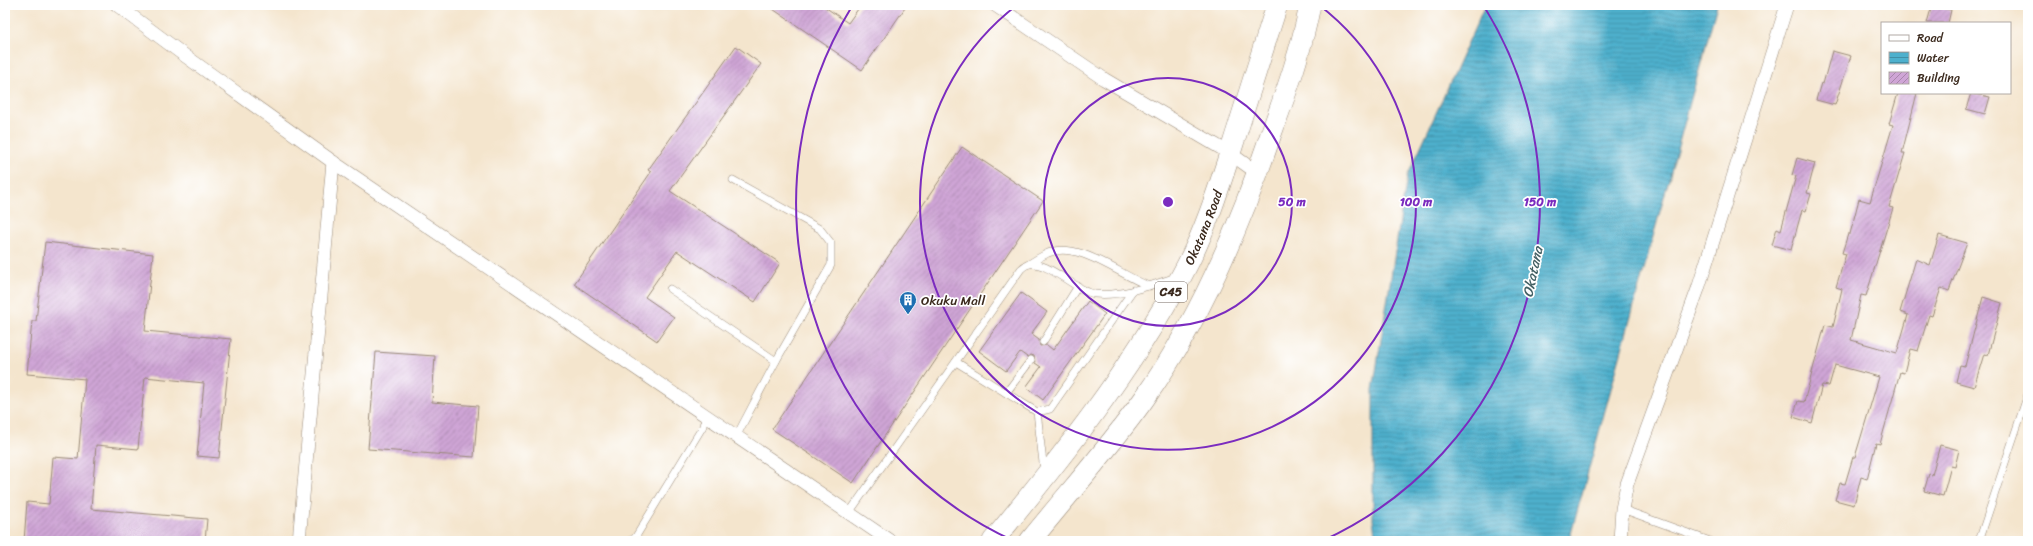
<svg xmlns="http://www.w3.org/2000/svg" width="2033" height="546" viewBox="0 0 2033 546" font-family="Sriracha,sans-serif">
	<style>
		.water { fill: url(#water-rules); stroke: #446d76 }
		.building { fill: url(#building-hatch) }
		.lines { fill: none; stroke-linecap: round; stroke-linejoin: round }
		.lane-casing { stroke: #988876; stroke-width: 8 }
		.street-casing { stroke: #988876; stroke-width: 14 }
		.primary-casing { stroke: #988876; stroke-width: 22 }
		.lane { stroke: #fff; stroke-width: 7 }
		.street { stroke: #fff; stroke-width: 13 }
		.primary { stroke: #fff; stroke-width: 21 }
		.ring { fill: none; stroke: #7b2cbf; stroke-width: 2 }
		.labels { text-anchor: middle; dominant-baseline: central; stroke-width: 3.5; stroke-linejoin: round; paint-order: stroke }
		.shield { fill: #fff; stroke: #766a62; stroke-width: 1 }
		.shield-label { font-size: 12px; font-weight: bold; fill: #3b2a1e }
		.street-label { font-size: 13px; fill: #3b2a1e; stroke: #fff }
		.poi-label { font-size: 13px; fill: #3b2a1e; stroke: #fff; text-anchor: start }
		.water-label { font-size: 14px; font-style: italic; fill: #436064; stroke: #fff }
		.centre { fill: #7b2cbf; stroke: #fff; stroke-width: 2 }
		.ring-label { font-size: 12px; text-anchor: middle; font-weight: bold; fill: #7b2cbf; stroke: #fff; stroke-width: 3.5; stroke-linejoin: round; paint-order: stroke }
	</style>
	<defs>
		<pattern id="water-rules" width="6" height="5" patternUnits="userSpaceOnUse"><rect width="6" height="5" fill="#4eb0cd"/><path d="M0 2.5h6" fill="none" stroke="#428fa6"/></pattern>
		<pattern id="building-hatch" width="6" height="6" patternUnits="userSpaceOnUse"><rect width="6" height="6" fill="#cfa5d6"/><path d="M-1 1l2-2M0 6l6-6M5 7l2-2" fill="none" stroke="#a987ad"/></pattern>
	</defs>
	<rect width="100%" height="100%" fill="#fff"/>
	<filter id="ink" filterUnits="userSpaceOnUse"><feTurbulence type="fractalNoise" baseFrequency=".025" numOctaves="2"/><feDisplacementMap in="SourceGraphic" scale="8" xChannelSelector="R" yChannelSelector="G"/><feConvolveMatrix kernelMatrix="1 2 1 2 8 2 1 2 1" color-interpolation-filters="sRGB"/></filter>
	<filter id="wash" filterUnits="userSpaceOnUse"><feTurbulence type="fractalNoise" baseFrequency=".012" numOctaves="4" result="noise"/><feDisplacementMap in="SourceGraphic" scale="16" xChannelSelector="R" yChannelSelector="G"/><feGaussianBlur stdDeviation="0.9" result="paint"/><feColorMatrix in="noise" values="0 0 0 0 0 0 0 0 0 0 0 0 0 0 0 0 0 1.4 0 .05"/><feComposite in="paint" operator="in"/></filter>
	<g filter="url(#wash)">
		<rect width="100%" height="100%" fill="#f4e5cd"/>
		<path class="water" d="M1485 5H1717L1569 541H1376L1373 520V390L1407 177Z"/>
		<g id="blocks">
			<g class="building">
				<path d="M767 5H822L848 23 861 5H907L862 70Z"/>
				<path d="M1932 5 1951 10 1948 23H1927Z"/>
				<path d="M736 46 761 64 670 191 780 263 755 302 677 251 645 297 674 317 657 341 574 284 651 172 648 170Z"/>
				<path d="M1832 51 1851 56 1835 105 1816 100 1821 83 1823 84Z"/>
				<path d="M1898 93H1917L1902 153H1905L1889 207 1893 208 1866 296 1861 295 1851 340 1897 353 1908 315 1900 312 1916 259 1930 265 1939 235 1967 243 1949 291 1941 288 1932 316 1929 315 1918 351 1910 349 1904 373 1900 372 1880 444 1876 443 1867 479 1861 477 1854 505 1835 500 1840 483 1845 484 1853 457H1855L1879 377 1835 365 1829 386 1822 385 1812 423 1793 417 1798 401 1804 402 1825 325 1833 327 1842 289 1836 287 1846 254 1842 253 1848 234H1850L1859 199 1870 202 1893 125 1889 124Z"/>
				<path d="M1971 93 1990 97 1985 114 1966 109Z"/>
				<path d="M962 147 1043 201 853 483 772 429Z"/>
				<path d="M1797 158 1815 163 1807 193 1811 194 1806 211 1802 210 1791 250 1772 245 1777 228 1781 230 1796 176 1792 175Z"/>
				<path d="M45 242 153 254 145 331 231 339 219 458 197 456 204 383 145 377 138 449 96 445 91 509 207 519 205 541H24L27 502 49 504 53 457 78 459 85 379 27 374 32 321H36Z"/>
				<path d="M1021 293 1047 312 1031 334 1039 340 1040 346 1047 345 1053 350 1088 301 1105 314 1043 400 1026 387 1041 367 1035 363 1034 356 1031 355 1027 357 1020 352 1006 371 979 351Z"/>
				<path d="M1983 297 2002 303 1988 355 1984 354 1974 387 1956 382 1960 365 1965 366Z"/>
				<path d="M376 352 435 356 432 402 478 406 474 457 368 449Z"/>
				<path d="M1940 445 1959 450 1955 467 1951 466 1943 496 1924 491 1929 474 1932 475Z"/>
			</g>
		</g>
	</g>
	<g filter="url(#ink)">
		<use href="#blocks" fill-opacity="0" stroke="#988876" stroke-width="1"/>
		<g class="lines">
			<defs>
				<g id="lane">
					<path d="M733 180 820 229 831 243V265L776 361 736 437"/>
					<path d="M1029 264C1035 260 1042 256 1048 253 1078 240 1120 275 1149 286"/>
					<path d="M670 289 776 361"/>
					<path d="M1043 342 1078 286"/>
					<path d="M956 362 1037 412 1050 409 1133 290"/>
					<path d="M1006 393 1031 360"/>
					<path d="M1037 412 1044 471"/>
					<path d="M1622 509 1710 541"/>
					<path d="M849 513 1021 269C1023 267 1026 265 1029 264 1046 260 1078 292 1095 294 1122 297 1151 285 1176 277"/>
					<path d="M629 541 635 538 708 418"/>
					<path d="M1979 541 2028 394"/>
				</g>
				<g id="street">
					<path d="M117 5 184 55 333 162 890 541"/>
					<path d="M995 5 1104 79 1231 154 1259 174"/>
					<path d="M299 541 333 162"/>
					<path d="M1620 541 1622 509 1627 484 1698 289 1787 5"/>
				</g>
				<g id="primary">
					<path id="s1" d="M993 541C1062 457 1130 371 1182 275 1207 229 1222 178 1238 128 1251 87 1264 46 1277 5"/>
					<path d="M1030 541C1068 494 1109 448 1144 399 1200 320 1240 226 1271 134 1287 90 1301 52 1310 5"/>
				</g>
			</defs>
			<use href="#lane" class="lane-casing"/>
			<use href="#street" class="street-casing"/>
			<use href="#primary" class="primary-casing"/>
			<use href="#lane" class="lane"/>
			<use href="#street" class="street"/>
			<use href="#primary" class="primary"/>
		</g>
	</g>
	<g class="ring">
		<circle cx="1168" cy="202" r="124"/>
		<path d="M1319 5A248 248 0 1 1 1017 5"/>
		<path d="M1014 541A372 372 0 0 1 851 8M1485 8A372 372 0 0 1 1322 541"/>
	</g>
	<defs>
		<symbol id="building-pin" viewBox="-11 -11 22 30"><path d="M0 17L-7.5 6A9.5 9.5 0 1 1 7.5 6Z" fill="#1f6fb2" stroke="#fff"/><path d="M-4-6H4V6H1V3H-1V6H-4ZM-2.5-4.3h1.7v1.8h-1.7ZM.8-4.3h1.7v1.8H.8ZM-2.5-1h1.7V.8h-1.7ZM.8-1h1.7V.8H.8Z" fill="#fff"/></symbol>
	</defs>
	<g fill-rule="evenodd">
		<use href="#building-pin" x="898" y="290" width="20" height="27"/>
	</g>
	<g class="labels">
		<rect class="shield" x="1155" y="282" width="32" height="20" rx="3"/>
		<g class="shield-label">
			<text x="1171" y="292">C45</text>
		</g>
		<g class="street-label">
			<text stroke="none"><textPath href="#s1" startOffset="379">Okatana Road</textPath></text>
		</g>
		<g class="poi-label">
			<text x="921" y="300">Okuku Mall</text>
		</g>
		<g class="water-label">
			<text transform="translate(1533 272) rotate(-78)">Okatana</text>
		</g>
	</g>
	<circle cx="1168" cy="202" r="6" class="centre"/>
	<g class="ring-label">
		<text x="1292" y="206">50 m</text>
		<text x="1416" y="206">100 m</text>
		<text x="1540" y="206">150 m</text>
	</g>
	<rect width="2033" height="546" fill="none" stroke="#fff" stroke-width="20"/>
	<rect x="1881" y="22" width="130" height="72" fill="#ffffff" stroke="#b1aaa5"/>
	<rect x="1889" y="35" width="20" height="6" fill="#ffffff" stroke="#b1aaa5"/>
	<text x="1917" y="42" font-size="12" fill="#3b2a1e">Road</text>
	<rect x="1889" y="52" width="20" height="12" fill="url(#water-rules)" stroke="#b1aaa5"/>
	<text x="1917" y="62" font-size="12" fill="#3b2a1e">Water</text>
	<rect x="1889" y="72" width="20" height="12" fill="url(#building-hatch)" stroke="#b1aaa5"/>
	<text x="1917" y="82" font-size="12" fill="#3b2a1e">Building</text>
</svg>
